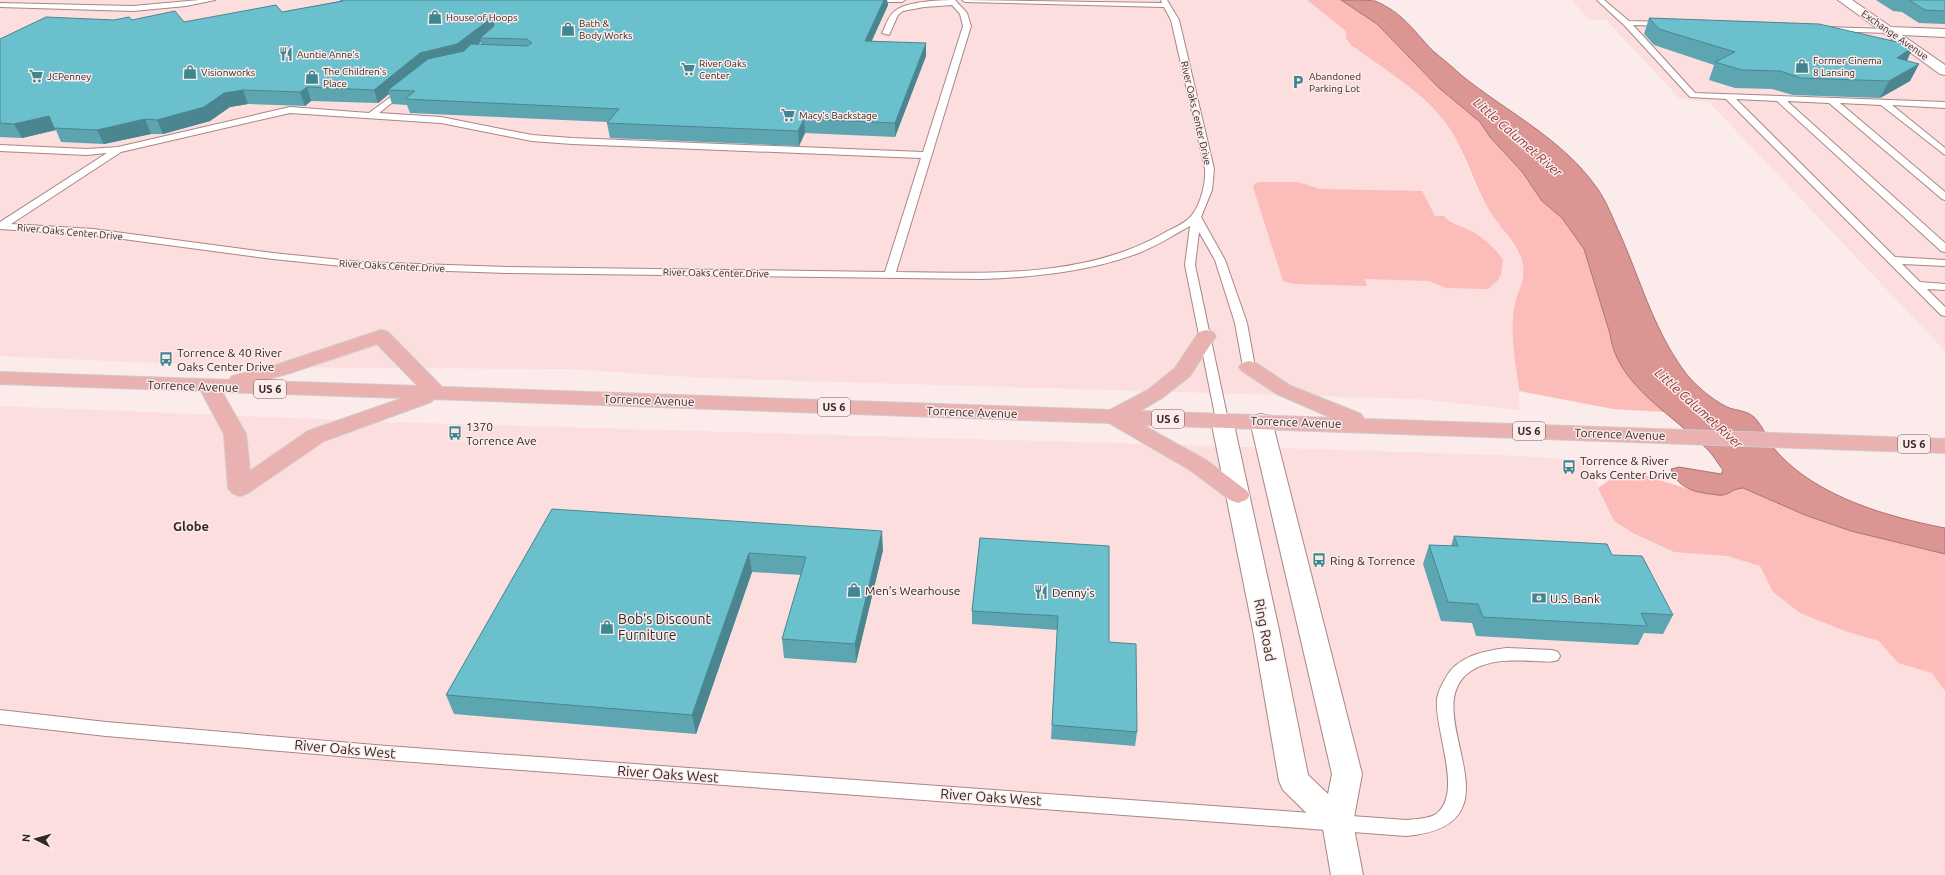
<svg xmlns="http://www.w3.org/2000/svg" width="1945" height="875" viewBox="0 0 1945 875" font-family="Ubuntu,sans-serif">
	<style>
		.built { fill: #fbdedd }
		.green { fill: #fbbcba }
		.water { fill: #db9593; stroke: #a97473 }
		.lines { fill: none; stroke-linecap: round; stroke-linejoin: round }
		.service-casing { stroke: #a98685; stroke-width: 2 }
		.minor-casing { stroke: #a98685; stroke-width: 2 }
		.primary-casing { stroke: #cfcbcb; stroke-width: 2 }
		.service { fill: #fff; fill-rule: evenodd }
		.minor { fill: #fff; fill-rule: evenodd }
		.primary { fill: #e9b2b0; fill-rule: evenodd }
		.wall { fill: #5ca5b1; fill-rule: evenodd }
		.shaded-wall { fill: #4b8690 }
		.building { fill: #6bc0ce; stroke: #4b8690 }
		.labels { text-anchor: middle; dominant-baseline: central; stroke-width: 3; stroke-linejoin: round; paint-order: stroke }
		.far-poi-label { font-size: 10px; fill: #352727; stroke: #fbebea; text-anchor: start }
		.far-street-label { font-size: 10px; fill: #352727; stroke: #fbebea }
		.shield { fill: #fbebea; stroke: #706262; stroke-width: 1 }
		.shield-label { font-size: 11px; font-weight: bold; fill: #352727 }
		.poi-label { font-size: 12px; fill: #352727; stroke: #fbebea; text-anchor: start }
		.street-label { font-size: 12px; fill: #352727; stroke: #fbebea }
		.water-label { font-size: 13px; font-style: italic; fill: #8b3739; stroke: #fbebea }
		.neighbourhood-label { font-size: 13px; font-weight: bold; fill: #352727; stroke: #fbebea }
		.near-poi-label { font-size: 14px; fill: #352727; stroke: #fbebea; text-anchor: start }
		.near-street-label { font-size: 14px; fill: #352727; stroke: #fbebea }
	</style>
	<rect width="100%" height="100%" fill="#fbebea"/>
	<g class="built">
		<path d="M0 0H1307L1347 31 1439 114 1456 139 1474 182 1489 211 1519 252 1523 267 1522 286 1515 304 1513 333 1520 410 1417 399 707 378 568 369 241 367 0 356Z"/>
		<path d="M1572 0H1945V351L1709 102 1680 99 1606 20H1589Z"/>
		<path d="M0 406 386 422 1279 448 1498 455 1585 460 1614 521 1633 533 1674 552 1727 556 1760 566 1773 592 1800 613 1845 631 1879 641 1898 663 1932 673 1945 691V875H0Z"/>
	</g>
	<g class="green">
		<path d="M1307 0H1341L1377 24 1439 88 1480 122 1490 137 1521 172 1542 201 1562 218 1584 249 1610 334 1612 347 1644 394 1665 412 1613 409 1519 391C1516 364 1509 332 1515 304 1518 289 1525 284 1523 266 1520 244 1500 229 1489 210 1476 187 1468 162 1456 139 1434 98 1388 72 1351 45L1346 38V31Z"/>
		<path d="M1259 182H1298L1320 189 1422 191 1435 216H1444C1449 224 1465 227 1473 232 1485 239 1495 248 1503 260L1501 275 1497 281 1488 289 1446 288 1429 281 1365 279 1367 286 1294 284 1283 281 1253 187 1254 184Z"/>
		<path d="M1615 476H1647L1688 489 1723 495 1733 489 1743 488 1805 515 1851 531 1945 554V691L1932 673 1898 663 1879 641 1845 631 1800 613 1773 592 1760 566 1727 556 1674 552 1633 533 1614 521 1598 488Z"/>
	</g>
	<path class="water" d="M1341 0C1351 0 1366 0 1375 1 1402 12 1413 30 1432 50 1441 58 1452 66 1461 75 1507 112 1563 139 1597 188 1607 202 1613 219 1620 234 1640 279 1653 327 1682 368 1692 383 1711 399 1727 407 1736 411 1746 410 1754 417 1764 427 1768 442 1778 453 1818 497 1888 517 1945 528V554L1851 531 1805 515 1743 488C1731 489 1731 494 1723 495 1719 496 1714 494 1710 494 1693 492 1677 487 1671 469L1679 467 1721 474 1723 470C1718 464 1714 456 1708 450 1675 416 1616 385 1610 334L1584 249 1562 218 1542 201 1522 172 1490 137 1480 122 1439 88 1377 24Z"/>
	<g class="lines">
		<defs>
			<g id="service">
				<path d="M199 0H215L186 6 133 11 0 7V3L133 6Z"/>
				<path d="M873 0H905L902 2H876Z"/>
				<path d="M955 0 967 13 971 26 896 272C985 273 1084 279 1164 233 1173 228 1186 223 1192 215 1201 204 1206 182 1205 169L1171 20 1164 7 965 2 962 0 1162 3 1161 0H1167L1179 20 1214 169 1212 190 1201 217 1225 260 1247 323 1255 367 1249 371 1243 367 1235 323 1215 260 1199 232 1195 265 1228 420 1227 423H1217L1216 420 1185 265 1190 226C1172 236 1155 247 1136 254 1086 272 1034 277 982 279L507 273 361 268 273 259 93 235 0 229V222L107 153 87 155 0 151V145L87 149 118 147 290 107 369 113 404 87H407V91L379 113 441 117 532 135 572 138 923 152 963 26 960 14 952 5 924 7 903 11 898 15 889 35 882 33C886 26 888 16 895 11 906 1 944 0 955 0ZM290 113 441 123 532 141 572 144 921 158 885 272 507 267 361 262 273 253 93 229 11 224 121 152Z"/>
				<path d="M1597 0H1604L1629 21 1667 22V26H1664L1633 25 1695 93 1945 102V108L1892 105 1945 148V155L1881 105 1840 103 1945 192V200L1942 199 1829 103 1787 101 1945 243V252L1941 251 1777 101 1736 99 1895 257 1945 260V266L1902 264 1920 282 1945 284V290L1927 289 1945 307V316L1941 315 1726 99 1690 97 1625 26Z"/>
				<path d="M1825 27 1888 29 1892 31 1888 33 1828 31H1825Z"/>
				<path d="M1507 648 1552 650 1558 652 1560 656 1558 660C1550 663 1542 661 1534 661 1513 660 1489 659 1471 671 1412 710 1531 825 1406 836L387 760 106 736 0 724V710L106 722 387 746 1406 820C1415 819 1428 819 1436 814 1464 793 1434 730 1437 699 1438 692 1441 686 1445 679 1457 656 1483 651 1507 648Z"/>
			</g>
			<g id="minor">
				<path d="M1838 0H1852L1891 27 1945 29V37L1902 35 1945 65V75L1940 74Z"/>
				<path d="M1222 413 1230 415 1233 420 1279 630 1308 775 1328 794 1332 774 1250 421 1253 416 1261 414 1269 416 1272 421 1362 774 1353 823 1363 875H1331L1323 829 1283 790 1279 781 1253 630 1211 420 1214 415Z"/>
			</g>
			<path id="primary" d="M381 330 388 332 442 387 1110 410 1148 390 1175 368 1199 332 1206 330 1213 332 1216 336 1190 376 1162 398 1140 411 1332 418 1277 394 1242 371 1239 367 1242 363 1249 361 1256 363 1291 386 1361 414 1364 419 1945 439V453L1143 425 1206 460 1246 490 1250 495 1246 500 1238 503 1230 500 1190 470 1109 423 434 399 431 402 324 441 248 493 240 496 232 493 228 488 224 434 201 391 0 384V372L229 380 232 376 273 366ZM377 344 418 386 261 381 287 374ZM222 392 403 398 308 431 250 471 246 434Z"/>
		</defs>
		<use href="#service" class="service-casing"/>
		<use href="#minor" class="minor-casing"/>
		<use href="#primary" class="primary-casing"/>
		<use href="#service" class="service"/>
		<use href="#minor" class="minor"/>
		<use href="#primary" class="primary"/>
	</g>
	<g class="wall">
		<path d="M340 0H887L888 5 871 41 926 56 895 137 805 133 799 146 610 138 607 123 608 122 410 113 407 105 392 104 389 94 378 103 311 101 305 106 248 104 230 107 210 121 163 134H151L104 144 61 142 56 130 22 138 0 137V39L132 20 184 22 282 12 340 1ZM481 42V45H477Z"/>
		<path d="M1876 0H1945V24L1919 23 1902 12 1893 11Z"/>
		<path d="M1649 18 1910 45 1909 46 1913 47 1907 61 1919 64 1910 81 1880 98 1793 95 1772 89 1735 88 1709 80 1714 65 1654 45 1644 34Z"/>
		<path d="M552 509 883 550 856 663 784 658 782 639 801 575 752 572 696 734 454 714 446 695Z"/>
		<path d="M1454 536 1612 555 1673 615 1663 634 1644 633 1638 645 1476 636 1472 623 1441 621 1423 564 1429 545 1451 546Z"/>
		<path d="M980 538 1109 642 1137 732 1135 746 1051 739 1057 630 972 624V611Z"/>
	</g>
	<g class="shaded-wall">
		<path d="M884 0H887L888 5 866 54 865 41Z"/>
		<path d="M489 20H493L496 32 480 38 481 42 460 58 388 90 389 94 378 103 374 90 420 53Z"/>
		<path d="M926 43V56L895 137V123Z"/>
		<path d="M1910 45 1907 51 1913 47 1905 64 1897 58 1908 46Z"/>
		<path d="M1919 64 1910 81 1880 98 1889 81Z"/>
		<path d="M307 87 311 101 305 106 300 92Z"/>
		<path d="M243 90 248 104 230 107 210 121 163 134 157 120 224 93Z"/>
		<path d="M49 116 56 130 22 138 14 124Z"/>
		<path d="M145 119 151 134 104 144 97 130Z"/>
		<path d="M804 119 805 133 799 146 798 131Z"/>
		<path d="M882 531 883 550 856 663 855 644Z"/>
		<path d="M749 553 752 572 696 734 692 715Z"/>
	</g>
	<g class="building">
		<path d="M342 0H884L865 41 926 43 895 123 804 119 798 131 607 123 619 109 405 99 415 91 388 90 428 59 464 51 471 44 527 46 532 43 527 39 480 38 494 26 493 20H489L457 44 420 53 374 90 307 87 300 92 243 90 224 93 204 107 157 120 145 119 97 130 54 128 49 116 14 124 0 123V39L46 17 114 20 129 17 132 20 175 11 184 22 276 5 282 12 343 1Z"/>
		<path d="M1909 0H1945V11L1925 10Z"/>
		<path d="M1649 18 1819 24 1910 45 1908 46 1913 47 1897 58 1919 64 1889 81 1801 78 1780 71 1742 70 1715 62 1735 52 1659 29Z"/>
		<path d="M552 509 882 531 855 644 782 639 806 557 749 553 692 715 446 695Z"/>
		<path d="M1454 536 1607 544 1612 555 1642 556 1673 615 1641 613 1647 626 1483 617 1478 604 1448 602 1429 545 1458 546Z"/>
		<path d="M980 538 1109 546V642L1136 644 1137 732 1052 725 1058 616 972 611Z"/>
	</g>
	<defs>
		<symbol id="shop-bare" viewBox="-9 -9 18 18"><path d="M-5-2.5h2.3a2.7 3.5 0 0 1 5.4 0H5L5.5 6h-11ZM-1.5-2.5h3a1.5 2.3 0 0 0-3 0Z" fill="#3f8690" stroke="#fbebea" stroke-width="2.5" paint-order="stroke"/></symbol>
		<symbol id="restaurant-bare" viewBox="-9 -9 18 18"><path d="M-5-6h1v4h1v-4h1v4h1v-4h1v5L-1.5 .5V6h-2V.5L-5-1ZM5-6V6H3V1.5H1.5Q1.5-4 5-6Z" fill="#3f8690" stroke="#fbebea" stroke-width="2.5" paint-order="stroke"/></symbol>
		<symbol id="supermarket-bare" viewBox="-9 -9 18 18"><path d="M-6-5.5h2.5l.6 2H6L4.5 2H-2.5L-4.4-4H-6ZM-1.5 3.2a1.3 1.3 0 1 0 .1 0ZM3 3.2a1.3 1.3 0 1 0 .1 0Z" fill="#3f8690" stroke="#fbebea" stroke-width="2.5" paint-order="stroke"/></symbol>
		<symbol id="parking-bare" viewBox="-9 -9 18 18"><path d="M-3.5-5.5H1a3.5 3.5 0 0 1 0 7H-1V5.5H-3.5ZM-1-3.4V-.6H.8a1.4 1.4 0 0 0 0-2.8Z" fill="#3f8690" stroke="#fbebea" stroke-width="2.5" paint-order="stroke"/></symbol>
		<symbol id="bus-bare" viewBox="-9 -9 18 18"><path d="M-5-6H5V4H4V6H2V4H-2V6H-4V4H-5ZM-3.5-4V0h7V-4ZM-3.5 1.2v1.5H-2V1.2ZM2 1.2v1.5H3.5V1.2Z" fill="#3f8690" stroke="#fbebea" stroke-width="2.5" paint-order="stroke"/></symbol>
		<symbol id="bank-bare" viewBox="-9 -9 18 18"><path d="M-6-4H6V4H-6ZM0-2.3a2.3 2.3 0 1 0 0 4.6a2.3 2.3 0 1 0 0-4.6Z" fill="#3f8690" stroke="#fbebea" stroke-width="2.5" paint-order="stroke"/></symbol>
	</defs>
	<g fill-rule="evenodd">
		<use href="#shop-bare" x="425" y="7" width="20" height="20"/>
		<use href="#shop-bare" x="558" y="19" width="20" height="20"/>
		<use href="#restaurant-bare" x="276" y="44" width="20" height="20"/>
		<use href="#shop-bare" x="1792" y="56" width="20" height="20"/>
		<use href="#supermarket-bare" x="678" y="59" width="20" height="20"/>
		<use href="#shop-bare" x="180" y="62" width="20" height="20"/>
		<use href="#supermarket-bare" x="26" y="66" width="20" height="20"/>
		<use href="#shop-bare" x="302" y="67" width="20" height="20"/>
		<use href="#parking-bare" x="1288" y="72" width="20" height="20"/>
		<use href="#supermarket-bare" x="778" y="105" width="20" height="20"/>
		<use href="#bus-bare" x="156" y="349" width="20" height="20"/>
		<use href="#bus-bare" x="445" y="423" width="20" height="20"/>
		<use href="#bus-bare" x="1559" y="457" width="20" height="20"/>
		<use href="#bus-bare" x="1309" y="550" width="20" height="20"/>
		<use href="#shop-bare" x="844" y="580" width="20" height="20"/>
		<use href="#restaurant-bare" x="1031" y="582" width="20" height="20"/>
		<use href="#bank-bare" x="1529" y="588" width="20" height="20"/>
		<use href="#shop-bare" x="597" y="617" width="20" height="20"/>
	</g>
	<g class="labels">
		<g class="far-poi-label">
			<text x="446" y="17">House of Hoops</text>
			<text x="579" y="23">Bath &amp;<tspan x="579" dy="12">Body Works</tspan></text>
			<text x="297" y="54">Auntie Anne's</text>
			<text x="1813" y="60">Former Cinema<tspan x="1813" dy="12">8 Lansing</tspan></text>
			<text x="699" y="63">River Oaks<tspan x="699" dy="12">Center</tspan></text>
			<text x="323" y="71">The Children's<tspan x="323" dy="12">Place</tspan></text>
			<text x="201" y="72">Visionworks</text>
			<text x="47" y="76">JCPenney</text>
			<text x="1309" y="76">Abandoned<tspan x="1309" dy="12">Parking Lot</tspan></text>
			<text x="799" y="115">Macy's Backstage</text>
		</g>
		<g class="far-street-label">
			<text transform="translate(1895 35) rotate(35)">Exchange Avenue</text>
			<text transform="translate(1196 113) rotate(77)">River Oaks Center Drive</text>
			<text transform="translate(70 232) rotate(5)">River Oaks Center Drive</text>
			<text transform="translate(392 266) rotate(3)">River Oaks Center Drive</text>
			<text transform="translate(716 273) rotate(1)">River Oaks Center Drive</text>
		</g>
		<g class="shield">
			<rect x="254" y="380" width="32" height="18" rx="3"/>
			<rect x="818" y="398" width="32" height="18" rx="3"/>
			<rect x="1152" y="410" width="32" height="18" rx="3"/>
			<rect x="1513" y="422" width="32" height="18" rx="3"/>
			<rect x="1898" y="435" width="32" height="18" rx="3"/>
		</g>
		<g class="shield-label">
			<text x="270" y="389">US 6</text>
			<text x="834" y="407">US 6</text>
			<text x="1168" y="419">US 6</text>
			<text x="1529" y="431">US 6</text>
			<text x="1914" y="444">US 6</text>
		</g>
		<g class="poi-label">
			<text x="177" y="352">Torrence &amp; 40 River<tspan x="177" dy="14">Oaks Center Drive</tspan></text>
			<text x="466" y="426">1370<tspan x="466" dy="14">Torrence Ave</tspan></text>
			<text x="1580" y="460">Torrence &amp; River<tspan x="1580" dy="14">Oaks Center Drive</tspan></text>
			<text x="1330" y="560">Ring &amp; Torrence</text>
			<text x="865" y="590">Men's Wearhouse</text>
			<text x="1052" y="592">Denny's</text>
			<text x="1550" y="598">U.S. Bank</text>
		</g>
		<g class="street-label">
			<text transform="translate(193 386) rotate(2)">Torrence Avenue</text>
			<text transform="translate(649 400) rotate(2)">Torrence Avenue</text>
			<text transform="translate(972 412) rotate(2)">Torrence Avenue</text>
			<text transform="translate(1296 422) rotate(2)">Torrence Avenue</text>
			<text transform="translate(1620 434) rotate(2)">Torrence Avenue</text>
		</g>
		<g class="water-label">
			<text transform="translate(1518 137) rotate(41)">Little Calumet River</text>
			<text transform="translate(1699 408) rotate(42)">Little Calumet River</text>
		</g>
		<g class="neighbourhood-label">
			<text x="191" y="526">Globe</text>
		</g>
		<g class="near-poi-label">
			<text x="618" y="619">Bob's Discount<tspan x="618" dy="16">Furniture</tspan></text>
		</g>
		<g class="near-street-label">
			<text transform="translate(1265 630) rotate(79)">Ring Road</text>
			<text transform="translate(345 749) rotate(5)">River Oaks West</text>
			<text transform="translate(668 774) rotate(4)">River Oaks West</text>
			<text transform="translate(991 797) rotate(4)">River Oaks West</text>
		</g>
	</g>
	<g transform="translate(36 839) rotate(276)" stroke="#fbebea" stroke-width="3" paint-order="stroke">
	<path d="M0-3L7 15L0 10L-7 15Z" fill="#352727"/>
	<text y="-6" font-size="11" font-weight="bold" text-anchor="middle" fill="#352727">N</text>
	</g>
</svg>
